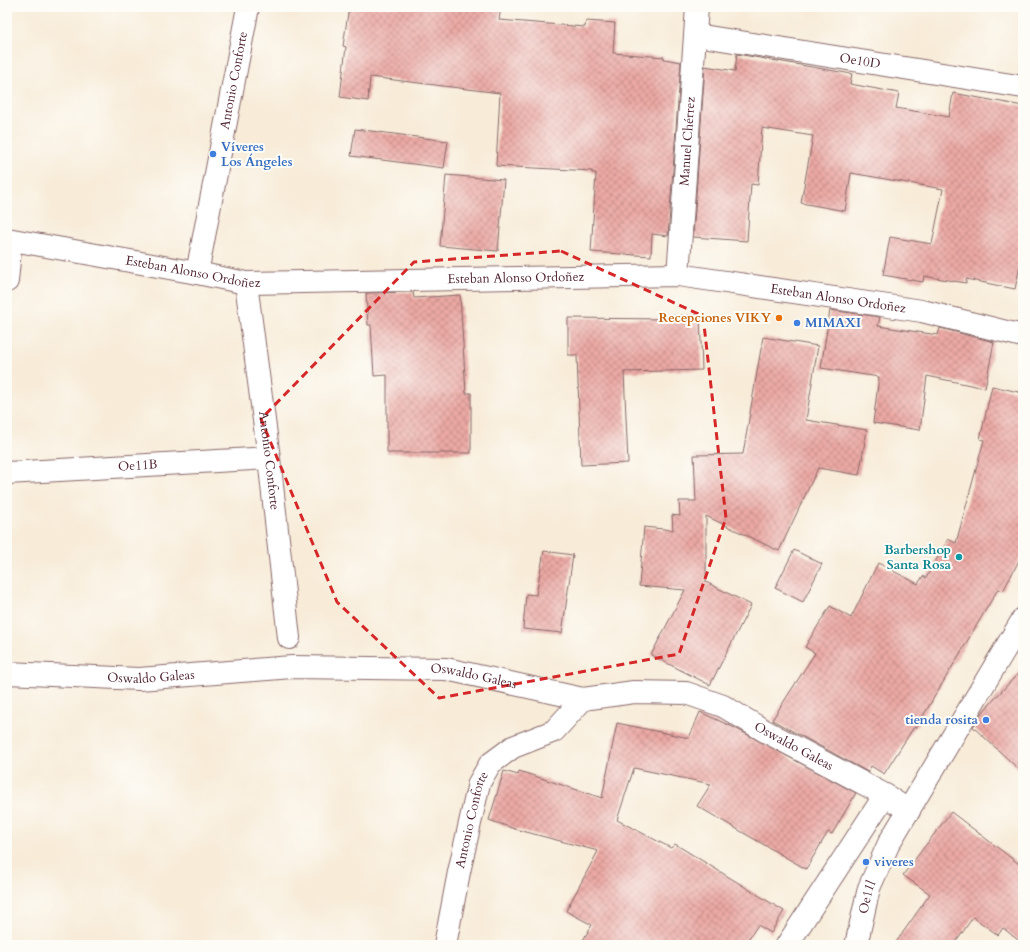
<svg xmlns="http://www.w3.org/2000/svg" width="1030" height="952" viewBox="0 0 1030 952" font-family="Cardo,serif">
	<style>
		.building { fill: url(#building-cross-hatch) }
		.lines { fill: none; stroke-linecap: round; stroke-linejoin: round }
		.minor-casing { stroke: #876768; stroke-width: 24 }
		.minor { stroke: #fff; stroke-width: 22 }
		.marked { fill: none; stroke: #d62828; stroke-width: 3; stroke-dasharray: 8 5; stroke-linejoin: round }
		.shop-dot { fill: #3f7fe0; stroke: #fdfcf7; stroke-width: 1.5 }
		.food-dot { fill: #e8710a; stroke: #fdfcf7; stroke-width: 1.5 }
		.culture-dot { fill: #0f9aa8; stroke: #fdfcf7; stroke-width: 1.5 }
		.labels { text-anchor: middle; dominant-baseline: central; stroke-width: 4; stroke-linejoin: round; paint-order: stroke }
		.street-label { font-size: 13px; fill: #4a1f2b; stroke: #fdfcf7 }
		.shop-label { font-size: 13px; font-weight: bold; fill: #366cbe; stroke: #fdfcf7; text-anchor: start }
		.food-label { font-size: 13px; font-weight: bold; fill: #c56008; stroke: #fdfcf7; text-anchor: end }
		.culture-label { font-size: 13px; font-weight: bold; fill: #0d838f; stroke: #fdfcf7; text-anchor: end }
	</style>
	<defs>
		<pattern id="building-cross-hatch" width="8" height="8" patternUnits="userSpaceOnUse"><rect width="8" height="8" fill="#eca9a4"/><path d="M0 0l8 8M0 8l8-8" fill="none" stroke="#c18986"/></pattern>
	</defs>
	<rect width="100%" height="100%" fill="#fdfcf7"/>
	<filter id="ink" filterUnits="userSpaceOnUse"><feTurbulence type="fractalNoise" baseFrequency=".025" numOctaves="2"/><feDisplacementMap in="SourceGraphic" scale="8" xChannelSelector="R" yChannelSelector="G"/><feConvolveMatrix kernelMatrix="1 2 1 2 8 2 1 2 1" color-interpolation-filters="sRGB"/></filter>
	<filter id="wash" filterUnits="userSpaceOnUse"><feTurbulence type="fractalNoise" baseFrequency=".012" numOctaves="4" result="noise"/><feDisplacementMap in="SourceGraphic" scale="16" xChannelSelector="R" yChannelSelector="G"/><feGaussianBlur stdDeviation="0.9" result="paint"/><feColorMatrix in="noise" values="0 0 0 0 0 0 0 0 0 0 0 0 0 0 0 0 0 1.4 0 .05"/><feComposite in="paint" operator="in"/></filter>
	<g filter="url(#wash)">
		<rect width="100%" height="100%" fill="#f8ecd9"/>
		<g id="blocks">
			<g class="building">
				<path d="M349 7H501L499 20 585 27 586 21 615 23 613 53 664 57V59L681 62 668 236 652 234 651 256 591 252 596 173H592V171L496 166 500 93 370 77 368 101 340 97 346 47 343 46Z"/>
				<path d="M737 54 852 74 850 84 899 93 896 108 949 117 953 93 1023 106V251L1015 289 966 279V283L924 276 923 282 883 275 890 237 932 244 943 189 851 173 845 211 801 203 813 136 762 128 758 185 751 184 747 241 693 237 705 66 735 71Z"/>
				<path d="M355 129 448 141 444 168 351 156Z"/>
				<path d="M446 175 504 180 498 251 440 246Z"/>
				<path d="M413 292 414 298 460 295 466 393H471V453H387V375L374 376 371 325H368L366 293Z"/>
				<path d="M830 310 880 317 878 326 938 335 940 328 994 342 985 388 927 376 920 430 873 423 879 377 821 368Z"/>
				<path d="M700 315 702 370 624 372 628 463 581 465 577 355H568V318L665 319 664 316Z"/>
				<path d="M763 337 818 346 806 420 867 430 859 475 818 468 779 551 706 516V582L751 605 710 685 651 655 685 590 639 586 644 527 673 530 672 515 680 516 679 501H696L694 455 743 454Z"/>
				<path d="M992 386 1023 393V553L1003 591 998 589 916 728 914 727 884 774 871 766 868 772 772 720 815 653 805 647 830 606 851 618 878 563 918 584 923 576 926 578 948 539 956 543 984 440 980 439Z"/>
				<path d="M794 550 822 564 803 602 775 588Z"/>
				<path d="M544 551 573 555 562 633 523 629 526 594 536 595Z"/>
				<path d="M1023 668V773L973 727 980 715Z"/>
				<path d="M700 712 735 728 856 793 832 834 828 832 806 869 697 806 711 784 634 768 617 820 671 848 675 844 784 911 771 933 758 925 744 945H580L592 925 566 911 598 851 515 829 489 820 504 771 518 775 519 771 602 798 617 723 689 738Z"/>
				<path d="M951 812 1023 867V944L1003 928 998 935 973 917 954 945H894L930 894 903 875Z"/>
			</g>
		</g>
	</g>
	<g filter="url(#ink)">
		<use href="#blocks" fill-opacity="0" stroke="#876768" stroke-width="1"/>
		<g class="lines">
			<defs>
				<g id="minor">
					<path id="s1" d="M696 35 1023 87"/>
					<path id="s2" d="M7 239 197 273 246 283 678 275 922 311 1023 336"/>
					<path id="s3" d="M197 273 248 7"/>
					<path id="s4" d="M678 275 697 7"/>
					<path d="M7 281 11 240"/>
					<path id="s5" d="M246 283 269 458 289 638"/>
					<path id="s6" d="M7 473 269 458"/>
					<path id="s7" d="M7 673 139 679 292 667 446 669 583 699 634 692 686 693 723 706 765 731 885 795 909 811"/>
					<path id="s8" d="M445 945 459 872 479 783 490 764 513 747 554 731 583 699"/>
					<path d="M787 945 885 795"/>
					<path id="s9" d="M856 945 869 888 889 843 1023 619"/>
				</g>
			</defs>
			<use href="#minor" class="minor-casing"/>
			<use href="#minor" class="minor"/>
		</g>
	</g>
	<path class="marked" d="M561 251 703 316 726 518 679 654 439 698 337 602 261 419 414 262Z"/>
	<g class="shop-dot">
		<circle cx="213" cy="154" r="4"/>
		<circle cx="797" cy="323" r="4"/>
		<circle cx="986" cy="720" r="4"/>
		<circle cx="866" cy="862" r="4"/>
	</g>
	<circle class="food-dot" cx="779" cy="318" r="4"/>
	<circle class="culture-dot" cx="959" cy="557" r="4"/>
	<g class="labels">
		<g class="street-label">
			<text stroke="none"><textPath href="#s1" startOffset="166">Oe10D</textPath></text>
			<text stroke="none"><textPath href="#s3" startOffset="196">Antonio Conforte</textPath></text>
			<text stroke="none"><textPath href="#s4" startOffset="134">Manuel Chérrez</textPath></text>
			<text stroke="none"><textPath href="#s2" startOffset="189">Esteban Alonso Ordoñez</textPath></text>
			<text stroke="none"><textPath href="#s2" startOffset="513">Esteban Alonso Ordoñez</textPath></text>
			<text stroke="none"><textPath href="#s2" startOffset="837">Esteban Alonso Ordoñez</textPath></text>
			<text stroke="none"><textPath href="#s5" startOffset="179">Antonio Conforte</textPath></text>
			<text stroke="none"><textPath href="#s6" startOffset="131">Oe11B</textPath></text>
			<text stroke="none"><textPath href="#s7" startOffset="144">Oswaldo Galeas</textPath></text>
			<text stroke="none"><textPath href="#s7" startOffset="468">Oswaldo Galeas</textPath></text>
			<text stroke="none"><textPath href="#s7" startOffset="804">Oswaldo Galeas</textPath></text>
			<text stroke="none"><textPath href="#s8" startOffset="128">Antonio Conforte</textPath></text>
			<text stroke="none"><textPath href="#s9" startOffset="49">Oe11l</textPath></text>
		</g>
		<g class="shop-label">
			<text x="221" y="147">Víveres<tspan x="221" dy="15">Los Ángeles</tspan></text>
			<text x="805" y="323">MIMAXI</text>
			<text x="978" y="720" text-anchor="end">tienda rosita</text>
			<text x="874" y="862">viveres</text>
		</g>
		<g class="food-label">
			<text x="771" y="318">Recepciones VIKY</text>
		</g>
		<g class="culture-label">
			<text x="951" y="550">Barbershop<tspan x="951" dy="15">Santa Rosa</tspan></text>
		</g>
	</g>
	<rect width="1030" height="952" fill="none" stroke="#fdfcf7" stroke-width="24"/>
</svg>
